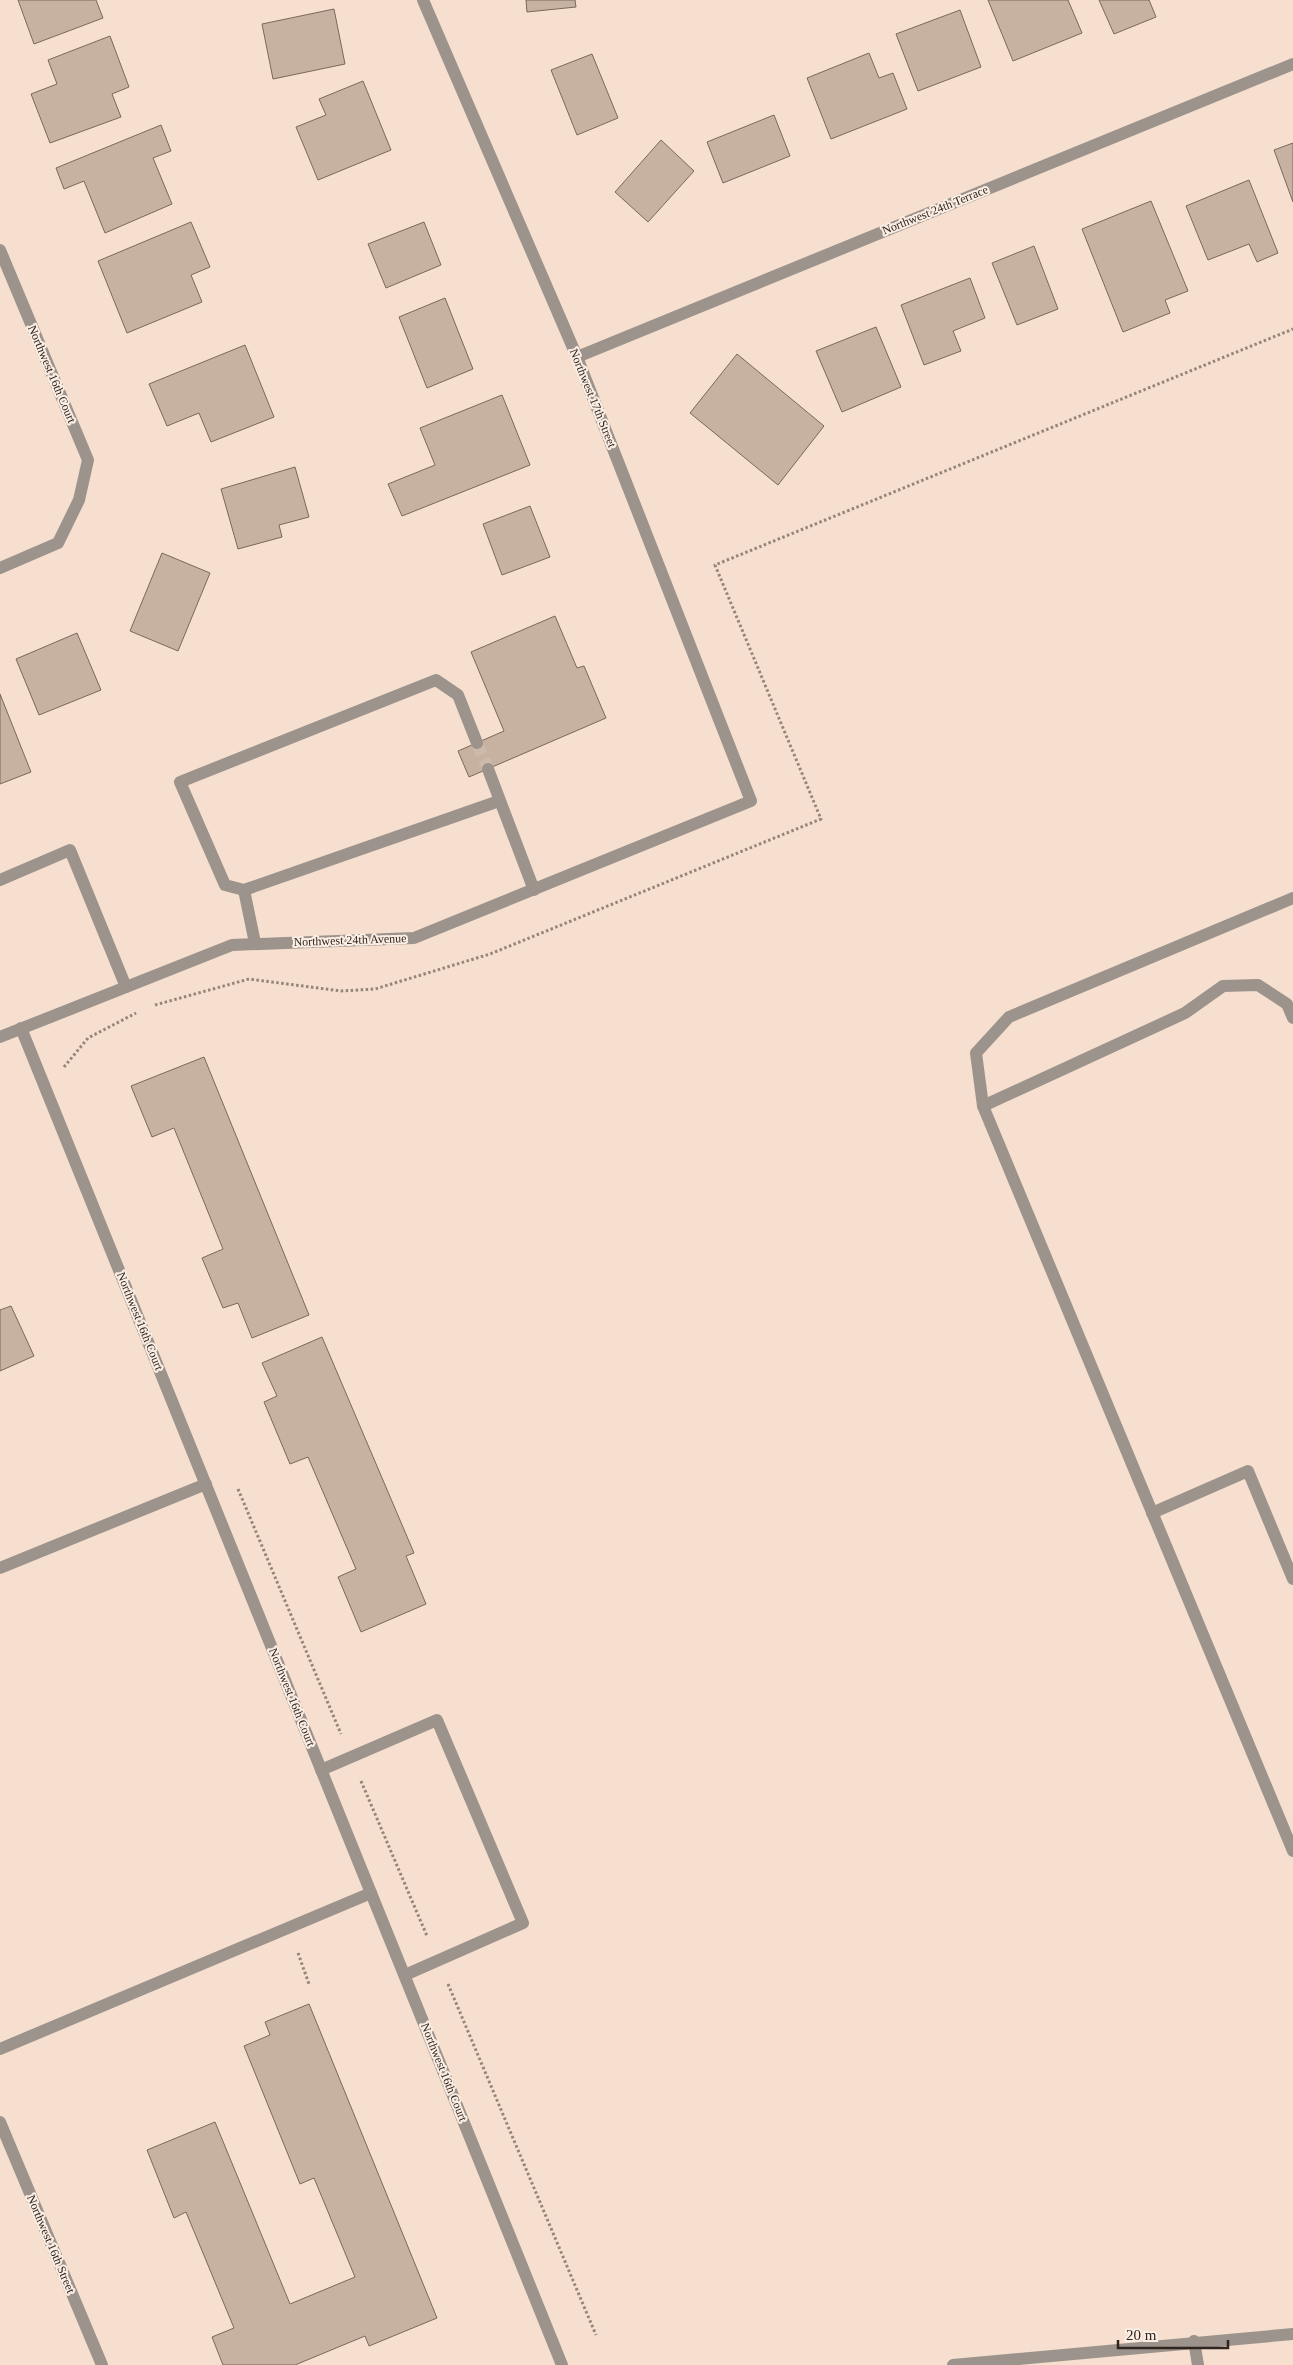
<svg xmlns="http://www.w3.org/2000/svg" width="1293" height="2365" viewBox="0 0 1293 2365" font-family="'Times New Roman',serif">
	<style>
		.building { fill: #c7b2a2; stroke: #7b6859 }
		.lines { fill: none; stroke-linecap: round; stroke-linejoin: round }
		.minor-tunnel { stroke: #cebaab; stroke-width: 12; stroke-dasharray: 12 6; stroke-linecap: butt }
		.path { stroke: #958579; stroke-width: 3; stroke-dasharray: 2.5 2.5; stroke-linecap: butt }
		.minor { stroke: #9c938c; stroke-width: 12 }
		.labels { text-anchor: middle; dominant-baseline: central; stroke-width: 4; stroke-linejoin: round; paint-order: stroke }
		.street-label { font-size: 12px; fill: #2e261f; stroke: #fceee4 }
	</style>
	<rect width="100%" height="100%" fill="#f6dfce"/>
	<g class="building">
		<path d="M18 0H96L103 18 34 44Z"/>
		<path d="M526 0H575L576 7 527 12Z"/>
		<path d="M988 0H1068L1082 33 1013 61Z"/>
		<path d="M1099 0H1149L1156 17 1114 34Z"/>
		<path d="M334 9 345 64 273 79 262 24Z"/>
		<path d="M960 10 981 67 918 91 896 34Z"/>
		<path d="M110 36 129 87 112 94 121 117 50 143 31 94 57 84 48 60Z"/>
		<path d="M869 53 879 78 893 73 907 109 831 139 807 78Z"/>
		<path d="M592 54 618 118 577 135 551 70Z"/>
		<path d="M363 81 391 150 318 180 296 127 326 115 319 99Z"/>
		<path d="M774 115 790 156 723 183 707 142Z"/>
		<path d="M161 125 171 151 153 158 172 204 105 233 84 181 64 189 56 168Z"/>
		<path d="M661 140 694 171 648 222 615 192Z"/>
		<path d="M1293 143V202L1274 150Z"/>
		<path d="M1249 180 1278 253 1257 262 1249 244 1208 260 1186 206Z"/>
		<path d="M1151 201 1188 291 1165 300 1170 313 1123 332 1082 229Z"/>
		<path d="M191 222 210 267 191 275 202 302 127 333 98 261Z"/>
		<path d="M424 222 441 265 386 288 368 244Z"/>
		<path d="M1034 246 1058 309 1017 325 992 263Z"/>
		<path d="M970 278 985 318 953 331 961 351 924 365 901 305Z"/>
		<path d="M445 298 473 369 427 388 399 317Z"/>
		<path d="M876 327 901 387 842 412 816 351Z"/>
		<path d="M245 345 274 417 211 442 199 413 167 426 149 384Z"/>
		<path d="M737 354 824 426 778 485 690 413Z"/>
		<path d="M502 395 530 465 402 516 388 484 435 465 420 428Z"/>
		<path d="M295 467 309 517 279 525 282 537 238 549 221 489Z"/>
		<path d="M530 506 550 557 502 575 483 524Z"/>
		<path d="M162 553 210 573 178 651 130 631Z"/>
		<path d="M555 616 577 668 584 666 606 718 469 777 458 751 504 731 471 652Z"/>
		<path d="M77 633 101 690 39 715 16 659Z"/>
		<path d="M0 694 31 772 0 784Z"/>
		<path d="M204 1057 309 1315 252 1338 238 1303 223 1308 202 1258 223 1249 174 1128 152 1137 131 1086Z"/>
		<path d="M11 1306 34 1356 0 1371V1310Z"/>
		<path d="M322 1337 414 1553 406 1556 426 1604 361 1632 338 1577 356 1569 308 1457 290 1464 264 1402 277 1396 262 1363Z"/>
		<path d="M309 2004 437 2318 369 2346 365 2336 295 2365H223L212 2337 234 2328 186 2212 174 2218 147 2150 215 2122 290 2304 355 2277 314 2178 300 2184 244 2046 270 2035 265 2022Z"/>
	</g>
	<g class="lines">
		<path class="minor-tunnel" d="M477 743 488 769"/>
		<g class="path">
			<path d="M155 1005 249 979 341 991 375 989 490 954 821 819 715 565 1293 329"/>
			<path d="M64 1067 88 1038 136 1013"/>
			<path d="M238 1489 341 1734"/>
			<path d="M361 1781 427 1936"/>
			<path d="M298 1953 309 1984"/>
			<path d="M448 1984 596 2335"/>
		</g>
		<g class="minor">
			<path d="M0 250 88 460 79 500 58 543 0 568"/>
			<path d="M577 357 1293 64"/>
			<path d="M477 743 458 695 436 680 180 782 225 885 244 890 499 801"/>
			<path d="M488 769 534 890"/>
			<path d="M0 880 70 850 126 987"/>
			<path d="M244 890 255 943"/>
			<path d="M1293 898 1009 1017 976 1053 983 1106 1293 1851"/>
			<path d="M21 1028 562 2365"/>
			<path d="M0 1037 232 945 414 938 751 801 577 357 423 0"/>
			<path d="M983 1106 1185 1013 1223 986 1258 985 1287 1004 1293 1018"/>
			<path d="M1152 1513 1248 1471 1293 1579"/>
			<path d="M0 1568 206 1484"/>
			<path d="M321 1770 437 1720 523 1923 405 1975"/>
			<path d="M0 2049 371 1893"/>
			<path d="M0 2122 102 2365"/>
			<path d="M1194 2341 1198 2365"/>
			<path d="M953 2365 1293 2334"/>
		</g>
	</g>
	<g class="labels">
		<g class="street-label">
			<text transform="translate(935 210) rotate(-22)">Northwest 24th Terrace</text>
			<text transform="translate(52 374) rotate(67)">Northwest 16th Court</text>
			<text transform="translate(593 398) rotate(68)">Northwest 17th Street</text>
			<text transform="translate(350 940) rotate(-2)">Northwest 24th Avenue</text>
			<text transform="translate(140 1321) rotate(68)">Northwest 16th Court</text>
			<text transform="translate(292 1697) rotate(68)">Northwest 16th Court</text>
			<text transform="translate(444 2072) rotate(68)">Northwest 16th Court</text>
			<text transform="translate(51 2244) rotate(67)">Northwest 16th Street</text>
		</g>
	</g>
	<path d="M1118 2340v8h110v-8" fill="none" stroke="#2e261f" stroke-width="2.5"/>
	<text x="1126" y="2340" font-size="15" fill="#2e261f" stroke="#fceee4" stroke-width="4" paint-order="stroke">20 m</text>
</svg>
